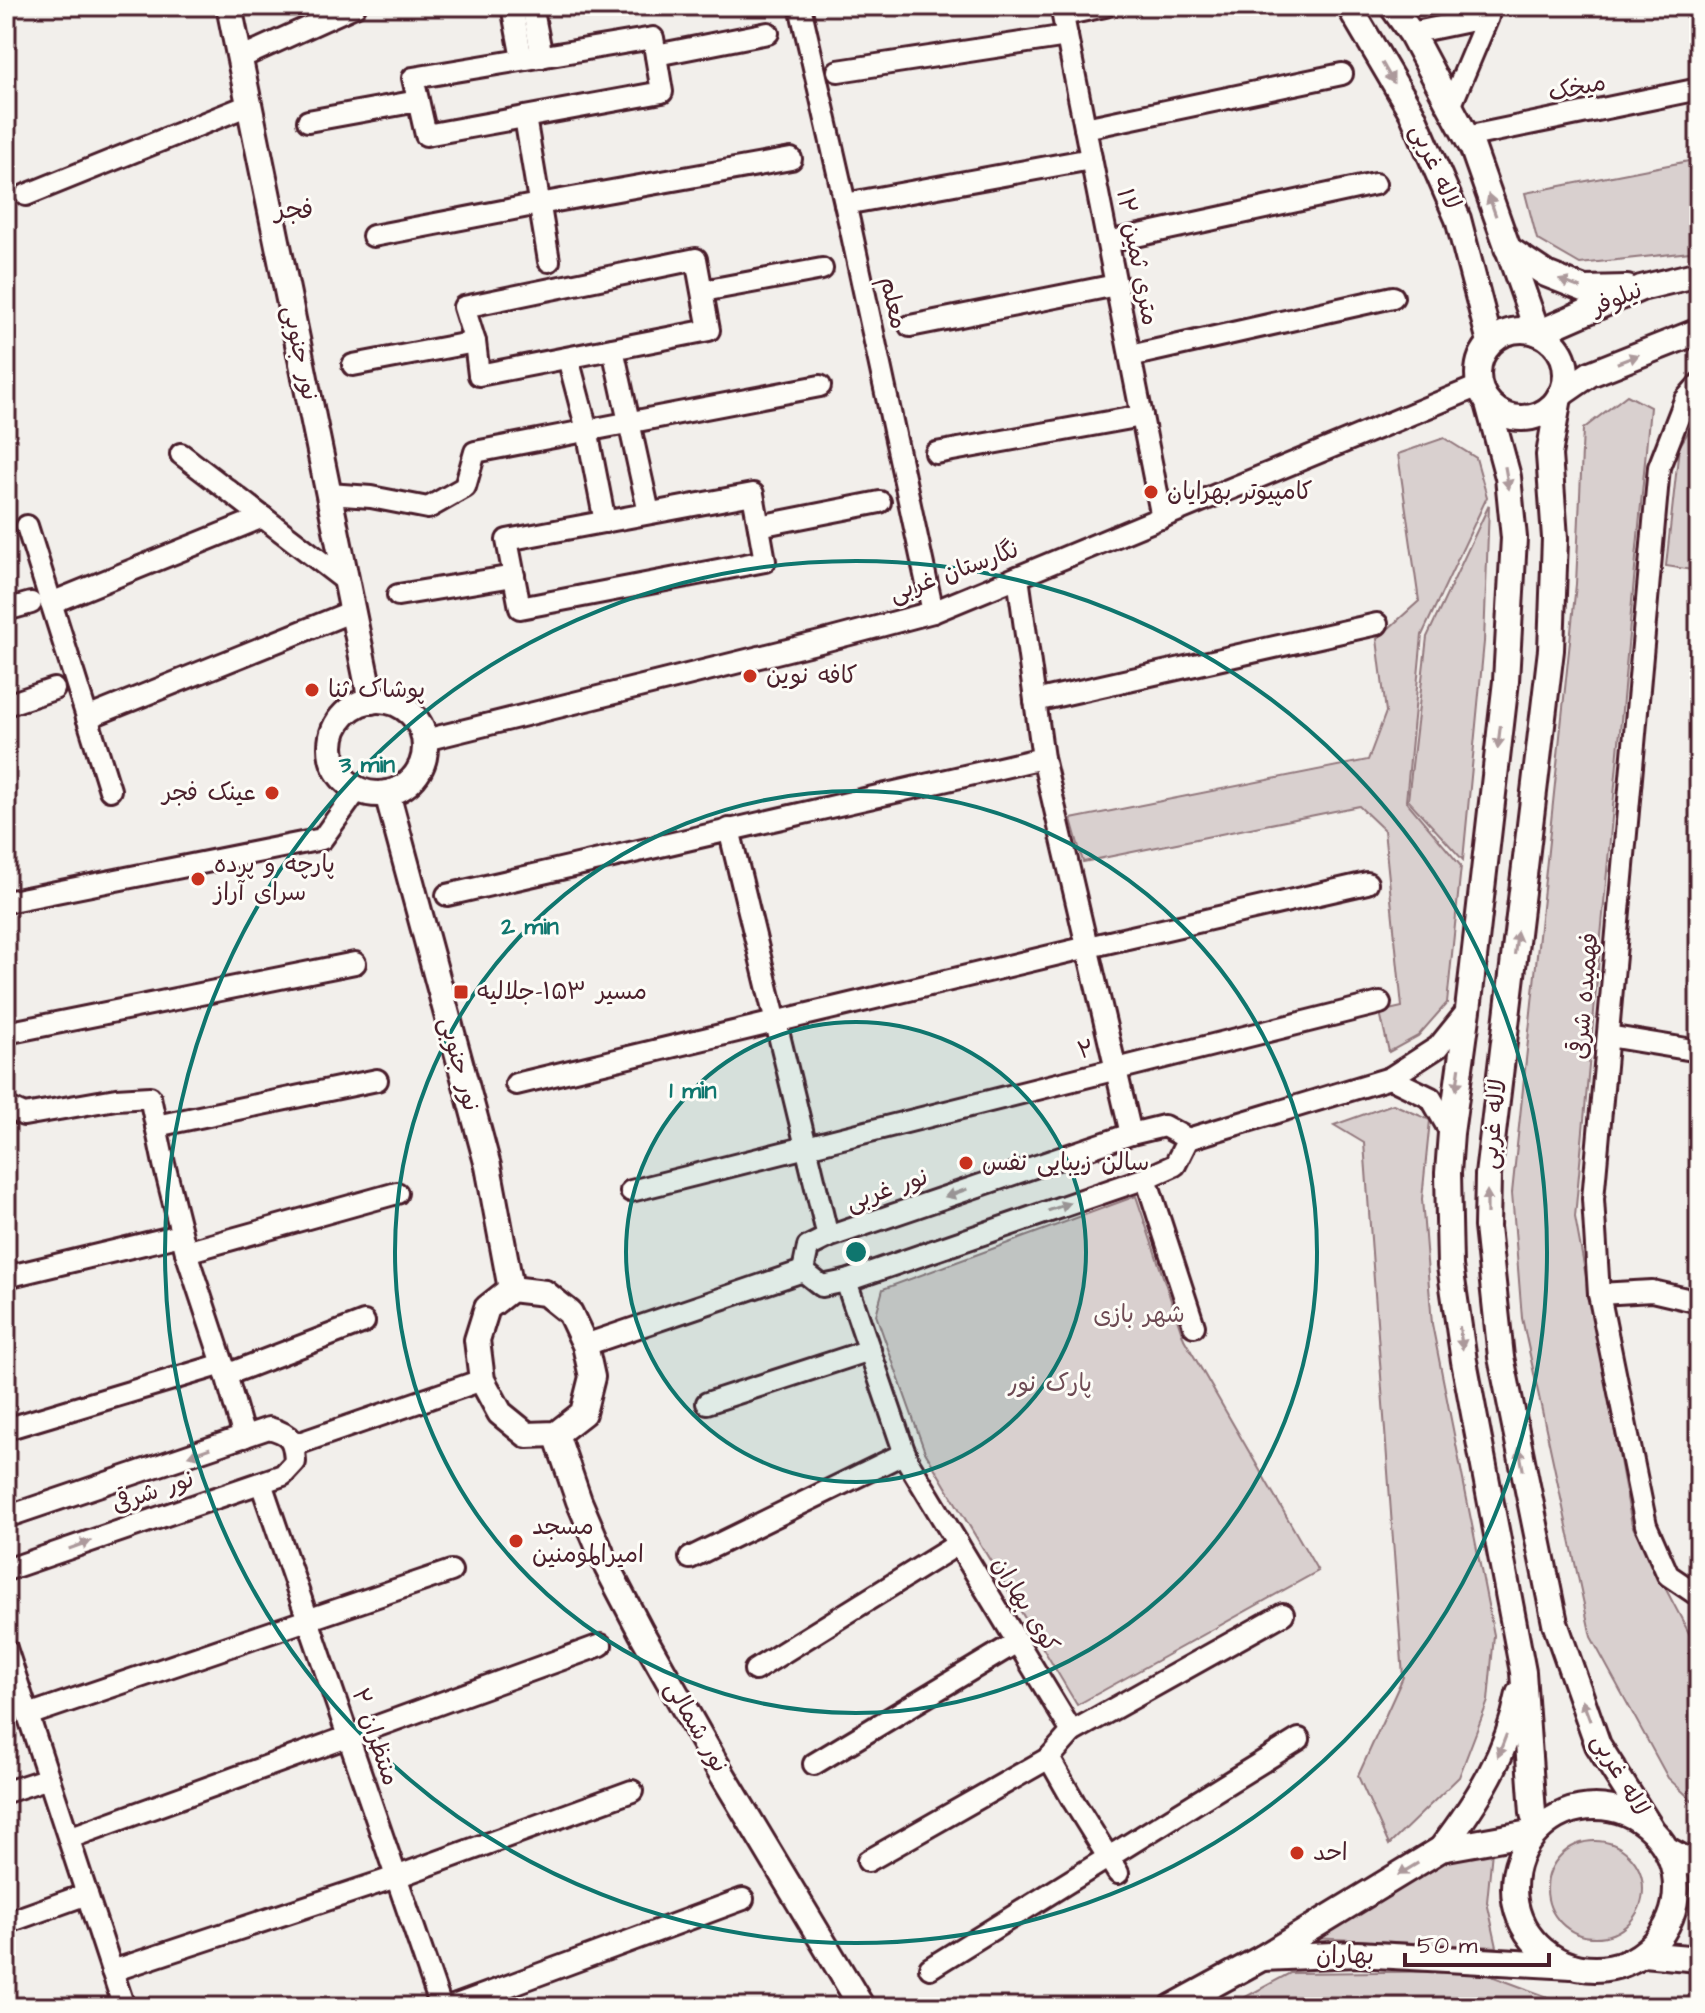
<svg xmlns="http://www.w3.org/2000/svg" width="1705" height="2013" viewBox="0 0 1705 2013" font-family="'Architects Daughter','Playpen Sans Arabic',sans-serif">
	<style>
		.green { fill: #d9d0cf; stroke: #92787d; stroke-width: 2 }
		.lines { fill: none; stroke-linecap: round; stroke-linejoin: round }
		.minor-casing { stroke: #4a1f2b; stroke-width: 26 }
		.major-casing { stroke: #4a1f2b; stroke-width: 30 }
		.minor { stroke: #fdfcf7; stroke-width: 20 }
		.major { stroke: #fdfcf7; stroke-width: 24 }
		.oneway { fill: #ac999b }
		.ring { fill: none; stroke: #0f766e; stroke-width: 4 }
		.poi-dot { fill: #c8321e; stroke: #fdfcf7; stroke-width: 3 }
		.labels { text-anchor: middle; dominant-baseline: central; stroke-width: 6; stroke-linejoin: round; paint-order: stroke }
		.street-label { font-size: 24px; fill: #4a1f2b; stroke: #fdfcf7 }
		.poi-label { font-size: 24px; fill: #4a1f2b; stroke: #fdfcf7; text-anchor: start }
		.park-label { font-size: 24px; fill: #6e4b54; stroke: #fdfcf7 }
		.neighbourhood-label { font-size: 26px; fill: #4a1f2b; stroke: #fdfcf7 }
		.centre { fill: #0f766e; stroke: #fdfcf7; stroke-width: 4 }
		.ring-label { font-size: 24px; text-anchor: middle; font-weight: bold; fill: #0f766e; stroke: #fdfcf7; stroke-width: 6; stroke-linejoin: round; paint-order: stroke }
	</style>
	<rect width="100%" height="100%" fill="#f2efeb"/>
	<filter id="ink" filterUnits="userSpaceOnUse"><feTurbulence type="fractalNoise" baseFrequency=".0125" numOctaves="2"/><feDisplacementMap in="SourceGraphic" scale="16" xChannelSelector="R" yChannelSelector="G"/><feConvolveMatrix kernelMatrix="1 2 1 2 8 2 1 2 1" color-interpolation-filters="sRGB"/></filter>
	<g filter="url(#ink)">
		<g class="green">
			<path d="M1699 159V251L1580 264 1537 239 1525 193Z"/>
			<path d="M1627 395 1650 407 1575 1217 1632 1525 1699 1652V1807L1668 1778 1591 1637 1522 1318 1512 1193 1576 584 1583 429Z"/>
			<path d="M1699 415V571L1666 566 1679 447Z"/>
			<path d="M1444 438 1476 458 1487 497 1422 635 1406 801 1461 866 1447 1003 1418 1036 1389 1052 1380 1012 1402 1007 1384 830 1359 806 1083 862 1071 819 1368 760 1386 712 1377 639 1419 601 1398 454Z"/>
			<path d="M1489 505 1484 642 1463 860 1408 800 1427 637Z"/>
			<path d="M1393 1104 1430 1120 1422 1199 1432 1324 1494 1635 1488 1701 1459 1777 1389 1845 1358 1776 1403 1677 1364 1143 1334 1125Z"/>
			<path d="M1136 1196 1184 1339 1318 1571 1077 1705 925 1452 876 1315 883 1289Z"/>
			<circle cx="1595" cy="1889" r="48"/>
			<path d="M1492 1851 1487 1902 1497 1947 1312 1938 1447 1860Z"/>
			<path d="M1478 1971 1575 2007H1227L1290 1973Z"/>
		</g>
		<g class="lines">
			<defs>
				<g id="minor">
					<path d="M512 6 522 59"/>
					<path d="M532 6 542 57"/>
					<path d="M800 6 849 221 933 612"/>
					<path d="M1061 6 1162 518"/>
					<path d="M1063 15 1105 6"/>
					<path d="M1411 33 1488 17 1450 107"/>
					<path d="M653 38 662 92 426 135 413 78Z"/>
					<path d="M656 55 768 33"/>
					<path d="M240 58 355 6"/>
					<path d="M838 71 1067 36"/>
					<path d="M525 117 549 261"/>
					<path d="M308 121 418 101"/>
					<path d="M1085 128 1342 74"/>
					<path d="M1466 137 1699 89"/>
					<path d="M26 195 249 105"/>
					<path d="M845 204 1091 159"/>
					<path d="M373 236 539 204 791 159"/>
					<path d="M1108 242 1375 184"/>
					<path d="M696 259 709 330 479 375 475 342 464 307Z"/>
					<path d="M703 291 822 269"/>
					<path d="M910 326 1116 285"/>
					<path d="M613 349 649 513"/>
					<path d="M1130 356 1393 297"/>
					<path d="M568 358 587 430 605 522"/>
					<path d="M353 365 475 342"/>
					<path d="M1699 384 1685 400 1659 467 1593 1199 1599 1294 1646 1525 1668 1575 1699 1596"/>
					<path d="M936 453 1142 416"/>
					<path d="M181 454 346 581"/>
					<path d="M329 494 371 497 428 508 465 487 475 452 820 386"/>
					<path d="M753 494 765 561 520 608 507 540Z"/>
					<path d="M27 526 110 790"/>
					<path d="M759 526 880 502"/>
					<path d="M1018 577 1043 758 1131 1134"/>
					<path d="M398 595 514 576"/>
					<path d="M51 603 263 517"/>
					<path d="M6 610 31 603"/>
					<path d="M1035 701 1377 624"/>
					<path d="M6 705 54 689"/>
					<path d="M87 718 353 611"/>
					<path d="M425 740 820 642 933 612 1479 386"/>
					<path d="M729 829 828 1237"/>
					<path d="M447 895 1043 758"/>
					<path d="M6 902 322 839 358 789"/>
					<path d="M6 1033 355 963"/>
					<path d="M1608 1036 1699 1051"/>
					<path d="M516 1084 1088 947 1367 883"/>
					<path d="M6 1107 24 1115 116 1099 150 1097 164 1164 186 1252 223 1364 244 1437"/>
					<path d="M156 1126 377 1080"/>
					<path d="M1451 1133 1431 1098 1390 1078 1438 1047 1468 1010"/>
					<path d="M1146 1178 1194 1326"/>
					<path d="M631 1191 1380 1003"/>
					<path d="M186 1252 397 1193"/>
					<path d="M803 1271 808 1247 828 1237 1131 1134 1164 1126 1188 1139 1390 1078"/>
					<path d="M803 1271 822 1286 846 1281 1146 1178 1175 1165 1188 1139"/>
					<path d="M6 1277 181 1235"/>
					<path d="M846 1281 907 1460 1072 1732 1283 1614"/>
					<path d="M1599 1294 1652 1291 1699 1302"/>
					<path d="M585 1345 803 1271"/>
					<path d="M226 1375 364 1322"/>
					<path d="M707 1403 870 1350"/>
					<path d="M6 1429 223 1364"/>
					<path d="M294 1445 482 1380"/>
					<path d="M261 1483 441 2007"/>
					<path d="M6 1517 269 1428C291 1434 294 1440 295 1462L283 1475 6 1570"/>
					<path d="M690 1558 905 1453"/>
					<path d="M6 1648 124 2007"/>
					<path d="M755 1670 958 1544"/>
					<path d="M28 1715 451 1571"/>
					<path d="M1072 1732 1049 1758 1074 1802 1118 1873"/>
					<path d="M814 1764 1017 1642"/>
					<path d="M6 1792 49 1778"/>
					<path d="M69 1838 601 1645"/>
					<path d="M868 1861 1049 1758"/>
					<path d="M6 1923 87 1894"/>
					<path d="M930 1968 1299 1739"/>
					<path d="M112 1971 396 1877 632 1791"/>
					<path d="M451 2007 743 1899"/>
				</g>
				<g id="major">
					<path d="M229 6 371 701"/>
					<path d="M1349 6 1412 113 1458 219 1490 342"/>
					<path d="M1392 6 1411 33 1473 149 1537 331"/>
					<path d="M1507 248 1546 274 1584 289 1627 288"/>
					<circle cx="1522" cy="374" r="44"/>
					<path d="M1538 333 1641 288 1699 274"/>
					<path d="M1561 394 1590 374 1699 331"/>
					<path d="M1559 397 1549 455 1555 538 1551 650 1488 1175 1487 1227 1501 1357 1555 1623 1598 1745 1650 1827"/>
					<path d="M1488 403 1508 477 1514 538 1506 681 1468 1010 1451 1133 1448 1173 1450 1266 1464 1361 1523 1672 1533 1813 1538 1830"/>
					<circle cx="378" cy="747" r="47"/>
					<path d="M387 793 488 1166 511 1289"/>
					<path d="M511 1289 545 1293 570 1313 585 1345 592 1377 583 1413 556 1434 527 1435 500 1413 482 1380 477 1340 487 1308Z"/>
					<path d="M556 1434 579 1501 607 1567 641 1632 713 1759 862 2007"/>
					<circle cx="1595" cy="1888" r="81"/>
					<path d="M1535 1832 1441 1849 1262 1958 1357 1954 1572 1966"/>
					<path d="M1441 1849C1477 1802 1508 1753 1519 1694"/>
					<path d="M1668 1850 1699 1867"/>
					<path d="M1643 1954 1699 1959"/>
					<path d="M1172 2007 1262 1958"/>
				</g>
			</defs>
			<use href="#minor" class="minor-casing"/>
			<use href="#major" class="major-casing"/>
			<use href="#minor" class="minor"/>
			<use href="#major" class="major"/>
		</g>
		<defs><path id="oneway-solid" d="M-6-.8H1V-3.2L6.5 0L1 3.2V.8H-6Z" transform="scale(2)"/></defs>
		<g class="oneway">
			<use href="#oneway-solid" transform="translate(1388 73) rotate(60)"/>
			<use href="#oneway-solid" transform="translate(1492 205) rotate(-109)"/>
			<use href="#oneway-solid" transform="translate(1570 284) rotate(-159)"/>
			<use href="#oneway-solid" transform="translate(1628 359) rotate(-21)"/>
			<use href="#oneway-solid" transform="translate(1507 478) rotate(80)"/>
			<use href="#oneway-solid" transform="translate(1499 737) rotate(97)"/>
			<use href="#oneway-solid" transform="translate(1516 943) rotate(-83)"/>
			<use href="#oneway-solid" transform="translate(1458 1079) rotate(98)"/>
			<use href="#oneway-solid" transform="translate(956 1193) rotate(161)"/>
			<use href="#oneway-solid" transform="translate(1487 1202) rotate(-90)"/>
			<use href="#oneway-solid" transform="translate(1059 1207) rotate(-19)"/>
			<use href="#oneway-solid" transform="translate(1461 1338) rotate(82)"/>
			<use href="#oneway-solid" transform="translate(199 1452) rotate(161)"/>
			<use href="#oneway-solid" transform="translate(1521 1459) rotate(-101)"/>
			<use href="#oneway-solid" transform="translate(80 1545) rotate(-19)"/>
			<use href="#oneway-solid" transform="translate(1586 1710) rotate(-110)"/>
			<use href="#oneway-solid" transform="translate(1502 1746) rotate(111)"/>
			<use href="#oneway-solid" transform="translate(1408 1869) rotate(149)"/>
		</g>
	</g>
	<circle cx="856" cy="1252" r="230" fill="#0f766e" fill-opacity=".12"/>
	<g class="ring">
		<circle cx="856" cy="1252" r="230"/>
		<circle cx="856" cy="1252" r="461"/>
		<circle cx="856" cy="1252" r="691"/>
	</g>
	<g class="poi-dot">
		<circle cx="1151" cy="492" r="8"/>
		<circle cx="750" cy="676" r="8"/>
		<circle cx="312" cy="690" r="8"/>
		<circle cx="272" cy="793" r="8"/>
		<circle cx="198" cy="879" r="8"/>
		<rect x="453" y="984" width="16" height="16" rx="4"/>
		<circle cx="966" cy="1163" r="8"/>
		<circle cx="516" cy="1541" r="8"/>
		<circle cx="1297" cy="1853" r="8"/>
	</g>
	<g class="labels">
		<g class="street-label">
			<text transform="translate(1577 88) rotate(-12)">میخک</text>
			<text transform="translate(1435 167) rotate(66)">لاله غربی</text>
			<text transform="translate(1137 257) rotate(79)">۱۲ متری ثمین</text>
			<text transform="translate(1617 299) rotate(-22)">نیلوفر</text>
			<text transform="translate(893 303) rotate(78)">معلم</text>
			<text transform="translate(300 353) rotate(78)">نور جنوبی</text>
			<text transform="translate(954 572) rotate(-20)">نگارستان غربی</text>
			<text transform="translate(1585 996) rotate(-85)">فهمیده شرقی</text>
			<text transform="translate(1086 1050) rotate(-14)">۲</text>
			<text transform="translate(459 1064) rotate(75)">نور جنوبی</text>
			<text transform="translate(1494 1124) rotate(-84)">لاله غربی</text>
			<text transform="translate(887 1190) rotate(-19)">نور غربی</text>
			<text transform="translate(153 1492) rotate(-19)">نور شرقی</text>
			<text transform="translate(1025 1605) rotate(59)">کوی بهاران</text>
			<text transform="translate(696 1727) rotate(60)">نور شمالی</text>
			<text transform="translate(375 1737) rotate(71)">منتظران ۲</text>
			<text transform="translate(1620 1775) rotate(60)">لاله غربی</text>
			<text x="1345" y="1956">بهاران</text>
		</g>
		<g class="poi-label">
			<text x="1167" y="492">کامپیوتر بهرایان</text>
			<text x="766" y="676">کافه نوین</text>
			<text x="328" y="690">پوشاک ثنا</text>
			<text x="256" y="793" text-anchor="end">عینک فجر</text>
			<text x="214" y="865">پارچه و پرده<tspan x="214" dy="28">سرای آراز</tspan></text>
			<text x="477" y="992">مسیر ۱۵۳-جلالیه</text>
			<text x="982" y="1163">سالن زیبایی نفس</text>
			<text x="532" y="1527">مسجد<tspan x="532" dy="28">امیرالمومنین</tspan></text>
			<text x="1313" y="1853">احد</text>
		</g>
		<g class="park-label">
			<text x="1139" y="1315">شهر بازی</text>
			<text x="1050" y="1384">پارک نور</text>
		</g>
		<g class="neighbourhood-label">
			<text x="294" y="210">فجر</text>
		</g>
	</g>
	<circle cx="856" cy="1252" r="12" class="centre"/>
	<g class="ring-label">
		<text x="367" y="772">3 min</text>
		<text x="530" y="934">2 min</text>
		<text x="693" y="1098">1 min</text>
	</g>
	<rect width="1705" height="2013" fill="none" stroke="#fdfcf7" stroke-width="32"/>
	<rect x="16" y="16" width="1673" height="1981" fill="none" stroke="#4a1f2b" stroke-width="3" filter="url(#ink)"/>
	<path d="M1405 1953v12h144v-12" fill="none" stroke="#4a1f2b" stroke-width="4"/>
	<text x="1417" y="1953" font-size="24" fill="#4a1f2b" stroke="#fdfcf7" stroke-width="6" paint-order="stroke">50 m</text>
</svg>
